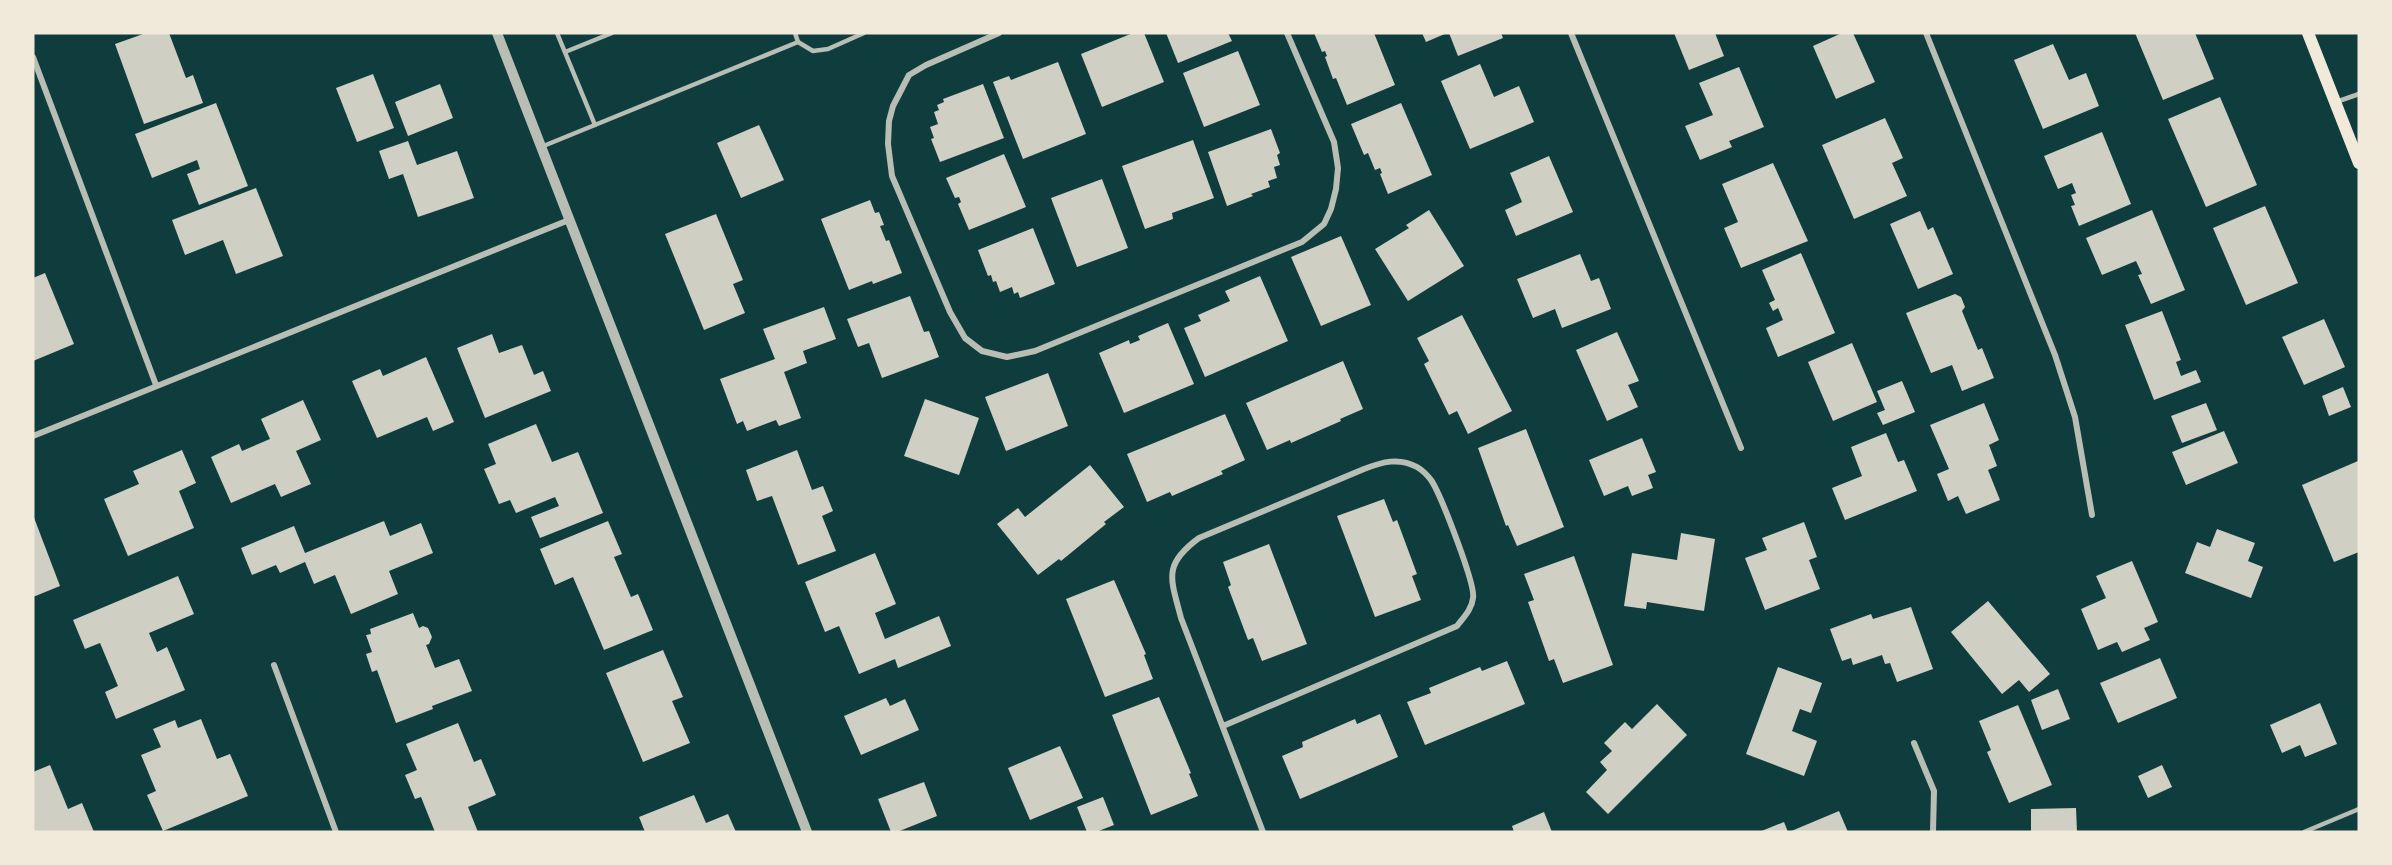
<svg xmlns="http://www.w3.org/2000/svg" width="2392" height="865" viewBox="0 0 2392 865" font-family="Barlow,sans-serif">
	<style>
		.building { fill: #cfcfc3 }
		.lines { fill: none; stroke-linecap: round; stroke-linejoin: round }
		.service { stroke: #b8beb3; stroke-width: 4.5 }
		.minor { stroke: #b8beb3; stroke-width: 6 }
		.tertiary { stroke: #b8beb3; stroke-width: 10 }
		.secondary { stroke: #f1e9da; stroke-width: 12 }
	</style>
	<rect width="100%" height="100%" fill="#0f3d3e"/>
	<g class="building">
		<path d="M146 33H169L186 78 193 75 203 103 144 124 115 44Z"/>
		<path d="M1133 33H1144L1164 82 1102 107 1081 54Z"/>
		<path d="M1166 33H1228L1232 41 1178 63Z"/>
		<path d="M1314 33H1374L1395 85 1347 105 1336 78 1333 79 1325 57 1327 56 1325 51 1322 52Z"/>
		<path d="M1422 33H1447L1426 42Z"/>
		<path d="M1449 33H1501L1503 38 1458 56Z"/>
		<path d="M1674 33H1715L1724 56 1689 70Z"/>
		<path d="M1842 33H1853L1875 82 1836 99 1813 46Z"/>
		<path d="M2135 33H2195L2214 79 2163 100Z"/>
		<path d="M2053 44 2069 80 2086 73 2099 106 2043 129 2014 60Z"/>
		<path d="M1238 51 1260 105 1204 127 1183 73Z"/>
		<path d="M1058 62 1086 134 1023 159 993 82 1009 76 1011 80Z"/>
		<path d="M1480 64 1494 97 1519 86 1534 122 1470 149 1441 81Z"/>
		<path d="M1739 67 1764 127 1729 141 1732 147 1700 160 1685 126 1713 115 1699 83Z"/>
		<path d="M373 74 394 128 357 142 336 88Z"/>
		<path d="M440 84 453 118 408 136 395 102Z"/>
		<path d="M983 84 1004 138 940 162 931 139 934 138 930 127 938 124 934 112 939 110 937 105 944 102 943 99Z"/>
		<path d="M2220 97 2257 185 2206 207 2168 119Z"/>
		<path d="M216 103 248 186 199 205 187 174 200 169 197 160 152 178 135 134Z"/>
		<path d="M1401 103 1432 175 1388 194 1380 174 1382 173 1380 168 1375 170 1368 153 1364 155 1351 124Z"/>
		<path d="M1885 118 1903 158 1892 163 1907 196 1854 219 1822 145Z"/>
		<path d="M759 125 784 180 741 198 717 143Z"/>
		<path d="M1271 129 1280 153 1277 155 1280 165 1274 167 1277 178 1268 181 1270 187 1251 194 1253 196 1227 206 1208 152Z"/>
		<path d="M2102 132 2131 204 2079 226 2071 206 2075 205 2071 195 2076 193 2072 183 2058 189 2044 156Z"/>
		<path d="M1193 140 1214 198 1172 213 1173 219 1145 229 1122 166Z"/>
		<path d="M408 141 417 165 457 151 474 198 418 217 403 174 389 179 379 151Z"/>
		<path d="M1004 154 1026 207 969 230 958 204 961 202 959 197 955 198 946 178Z"/>
		<path d="M1549 156 1573 212 1516 236 1505 210 1522 202 1510 173Z"/>
		<path d="M1773 163 1808 241 1741 268 1724 228 1738 222 1722 184Z"/>
		<path d="M1102 179 1128 248 1077 267 1051 198Z"/>
		<path d="M256 188 283 256 236 274 223 240 185 255 172 220Z"/>
		<path d="M870 200 875 213 879 212 884 225 880 226 886 241 889 240 902 273 873 284 872 281 849 290 821 219Z"/>
		<path d="M2265 206 2298 283 2246 305 2213 228Z"/>
		<path d="M1429 210 1464 266 1408 301 1375 249 1409 228 1406 225Z"/>
		<path d="M2152 210 2185 290 2151 304 2138 275 2142 274 2136 261 2102 275 2086 238Z"/>
		<path d="M1920 211 1928 230 1933 227 1953 274 1918 289 1890 224Z"/>
		<path d="M716 214 743 280 733 284 745 313 704 330 665 234Z"/>
		<path d="M1033 228 1055 284 1020 298 1018 292 1014 294 1012 287 1000 292 996 281 993 282 991 275 988 276 978 250Z"/>
		<path d="M1341 236 1371 305 1321 326 1291 257Z"/>
		<path d="M1801 253 1835 333 1778 357 1766 328 1783 320 1778 308 1773 311 1769 303 1775 300 1762 270Z"/>
		<path d="M1580 254 1591 281 1599 278 1611 309 1562 328 1555 309 1533 318 1517 279Z"/>
		<path d="M45 273 74 344 33 361V278Z"/>
		<path d="M1260 276 1288 341 1205 377 1184 328 1201 321 1198 315 1230 301 1225 291Z"/>
		<path d="M1955 294 1961 297 1965 307 1962 311 1978 350 1982 348 1994 378 1962 391 1952 365 1931 373 1906 313Z"/>
		<path d="M910 296 924 332 929 331 939 357 882 378 869 343 858 347 847 319Z"/>
		<path d="M824 307 836 339 803 351 807 363 784 372 801 418 779 426 776 420 747 431 743 421 737 424 720 379 775 359 763 329Z"/>
		<path d="M2162 311 2181 360 2176 362 2181 376 2196 370 2201 382 2154 400 2125 325Z"/>
		<path d="M1462 315 1512 411 1468 434 1457 411 1449 415 1424 364 1429 361 1417 338Z"/>
		<path d="M2324 319 2345 367 2304 385 2282 337Z"/>
		<path d="M1168 323 1194 384 1124 413 1099 353 1129 340 1130 344 1140 340 1138 336Z"/>
		<path d="M1617 332 1639 381 1628 385 1638 407 1607 421 1576 350Z"/>
		<path d="M492 334 499 353 522 345 534 375 543 371 551 391 485 418 457 348Z"/>
		<path d="M1852 343 1877 402 1833 421 1808 362Z"/>
		<path d="M426 357 454 422 433 431 427 417 377 438 352 381 380 369 383 376Z"/>
		<path d="M1343 361 1363 409 1340 419 1341 421 1291 443 1290 440 1267 450 1246 403Z"/>
		<path d="M1048 373 1068 426 1006 451 985 397Z"/>
		<path d="M1902 381 1915 412 1883 425 1877 413 1885 410 1877 391Z"/>
		<path d="M2343 387 2351 407 2329 416 2322 396Z"/>
		<path d="M925 399 979 418 959 475 904 456Z"/>
		<path d="M303 400 321 440 296 451 311 484 281 497 275 484 231 503 211 457 239 444 242 451 270 439 261 419Z"/>
		<path d="M1984 403 1999 440 1989 445 1997 466 1988 470 2000 500 1966 514 1958 496 1948 501 1937 474 1949 469 1930 425Z"/>
		<path d="M2206 403 2217 430 2182 443 2171 416Z"/>
		<path d="M1225 414 1245 460 1221 471 1223 474 1172 496 1170 492 1147 502 1127 454Z"/>
		<path d="M536 424 552 462 578 452 603 513 540 538 531 517 559 506 555 497 516 513 510 500 499 504 484 469 496 464 488 444Z"/>
		<path d="M1526 429 1564 527 1517 546 1508 525 1506 526 1478 448Z"/>
		<path d="M2224 431 2238 463 2186 485 2172 452Z"/>
		<path d="M1886 433 1898 462 1904 460 1917 491 1845 520 1832 488 1862 476 1851 447Z"/>
		<path d="M1642 438 1656 472 1648 475 1653 488 1632 496 1628 486 1604 496 1589 460Z"/>
		<path d="M182 450 196 483 179 491 194 528 128 556 104 499 139 484 133 471Z"/>
		<path d="M797 450 812 490 823 486 833 511 822 516 836 551 798 565 772 496 757 501 746 470Z"/>
		<path d="M2358 461 2359 552 2334 562 2302 485Z"/>
		<path d="M1090 465 1124 507 1104 522 1106 524 1061 561 1059 559 1038 575 997 524 1018 508 1025 517Z"/>
		<path d="M1384 499 1393 522 1397 520 1417 574 1412 576 1421 600 1375 617 1337 516Z"/>
		<path d="M33 515 60 586 33 597Z"/>
		<path d="M384 521 390 536 421 523 433 553 389 571 398 594 351 614 335 575 314 584 305 562 280 573 276 565 252 575 241 548 294 526 305 553Z"/>
		<path d="M608 521 622 554 614 557 631 597 638 594 653 630 604 650 573 577 555 585 540 549Z"/>
		<path d="M1804 522 1817 557 1809 560 1820 589 1765 610 1745 558 1767 550 1762 538Z"/>
		<path d="M2217 529 2255 543 2248 561 2263 567 2251 598 2185 573 2197 542 2210 547Z"/>
		<path d="M1681 533 1715 539 1704 611 1647 602 1646 609 1624 606 1632 553 1677 560Z"/>
		<path d="M1269 544 1307 644 1262 661 1253 638 1248 640 1228 587 1231 585 1223 562Z"/>
		<path d="M875 553 896 604 875 613 885 639 939 616 951 646 898 668 895 659 859 674 839 626 825 632 805 582Z"/>
		<path d="M1574 556 1613 665 1563 683 1554 659 1549 661 1528 602 1534 600 1524 574Z"/>
		<path d="M2132 561 2158 622 2144 628 2150 640 2122 652 2117 642 2098 650 2081 609 2106 598 2096 576Z"/>
		<path d="M178 576 194 614 149 633 157 652 167 647 185 690 116 719 105 692 118 686 100 643 85 649 73 620Z"/>
		<path d="M1114 580 1146 654 1144 655 1153 679 1105 697 1066 599Z"/>
		<path d="M1988 601 2050 674 2029 692 2019 680 2002 694 1951 632Z"/>
		<path d="M1911 607 1933 669 1897 682 1890 663 1885 664 1882 655 1853 665 1851 658 1842 661 1830 629 1871 614 1873 619Z"/>
		<path d="M413 613 419 628 423 626 428 628 432 637 429 644 426 645 435 668 459 659 472 691 432 706 433 709 396 723 377 670 372 672 366 654 372 652 366 635 371 634 370 629Z"/>
		<path d="M663 650 683 697 672 701 690 743 643 762 606 673Z"/>
		<path d="M2160 658 2177 698 2118 723 2100 683Z"/>
		<path d="M1507 661 1525 704 1425 745 1407 702 1431 693 1429 688 1480 667 1482 671Z"/>
		<path d="M1778 667 1822 683 1811 713 1800 709 1792 731 1817 741 1804 776 1746 754Z"/>
		<path d="M2058 689 2070 719 2042 730 2031 700Z"/>
		<path d="M1159 697 1191 773 1189 774 1198 796 1151 815 1112 715Z"/>
		<path d="M886 698 890 706 905 699 919 730 861 755 844 716Z"/>
		<path d="M2320 703 2337 744 2305 757 2300 745 2282 753 2270 725Z"/>
		<path d="M1657 704 1687 735 1608 814 1586 792 1607 770 1600 762 1612 751 1604 743 1625 722 1632 729Z"/>
		<path d="M2018 705 2052 785 2009 803 1987 752 1991 750 1979 721Z"/>
		<path d="M1380 714 1398 757 1300 799 1282 756 1303 747 1302 742 1355 719 1357 724Z"/>
		<path d="M201 719 217 759 230 754 248 796 163 831 147 795 156 791 141 755 161 747 153 729 175 720 178 728Z"/>
		<path d="M458 723 474 762 481 759 496 795 468 807 478 832H435L421 797 415 799 405 775 417 770 406 744Z"/>
		<path d="M1060 746 1083 798 1030 820 1008 768Z"/>
		<path d="M50 765 68 809 82 803 94 832H33V772Z"/>
		<path d="M2162 765 2172 787 2148 798 2138 776Z"/>
		<path d="M924 782 937 816 897 832H891L878 799Z"/>
		<path d="M694 795 706 823 728 814 736 832H645L639 817Z"/>
		<path d="M1103 797 1114 825 1096 832H1087L1077 807Z"/>
		<path d="M2076 808 2077 832H2031V809Z"/>
		<path d="M1839 811 1848 832H1789Z"/>
		<path d="M1544 812 1552 832H1514L1512 826Z"/>
		<path d="M1784 822 1788 832H1759Z"/>
	</g>
	<g class="lines">
		<g class="service">
			<path d="M557 33 595 125"/>
			<path d="M798 42 813 51 828 49 864 33"/>
			<path d="M565 52 612 33"/>
			<path d="M2336 102 2359 94"/>
			<path d="M541 147 798 42 795 33"/>
			<path d="M2304 832 2359 809"/>
		</g>
		<g class="minor">
			<path d="M999 33 926 65 909 75 893 106 889 121 888 144 892 176 950 312 965 338 982 351 1007 357 1035 351 1302 242 1324 224 1331 209 1336 189 1338 168 1334 142 1287 33"/>
			<path d="M1571 33 1741 448"/>
			<path d="M1926 33 2055 355 2075 417 2092 515"/>
			<path d="M33 57 156 385"/>
			<path d="M33 436 569 220"/>
			<path d="M274 665 336 832"/>
			<path d="M1223 726 1457 626C1464 617 1472 609 1473 598 1476 585 1440 493 1431 480 1428 476 1422 470 1417 467 1399 457 1382 462 1364 469L1199 538C1162 565 1171 579 1181 618L1263 832"/>
			<path d="M1914 743 1934 791 1933 832"/>
		</g>
		<path class="tertiary" d="M497 33 807 832"/>
		<path class="secondary" d="M2308 33 2359 163"/>
	</g>
	<rect width="2392" height="865" fill="none" stroke="#f1e9da" stroke-width="69"/>
</svg>
